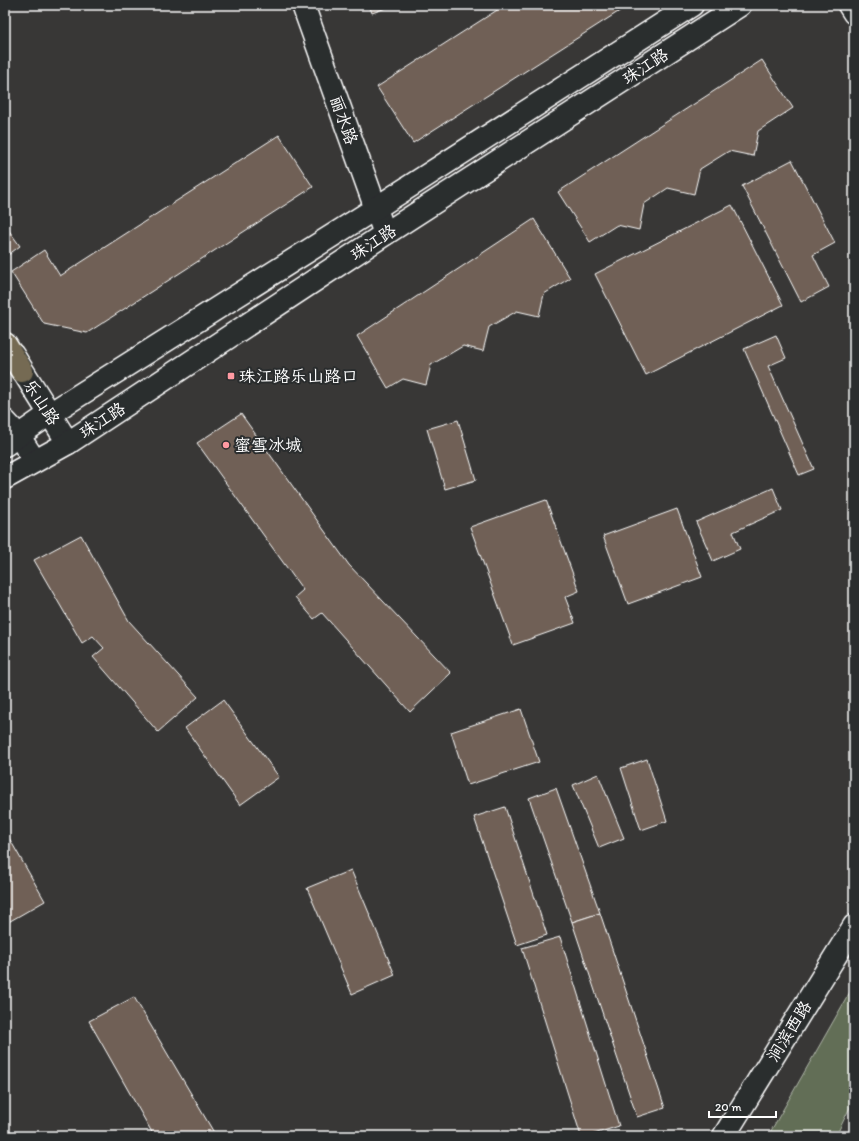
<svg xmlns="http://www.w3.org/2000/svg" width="859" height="1141" viewBox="0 0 859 1141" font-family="Itim,'LXGW WenKai TC',sans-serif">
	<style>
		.green { fill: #626e56; stroke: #b0b6aa }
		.building { fill: #6f6156; stroke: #fff }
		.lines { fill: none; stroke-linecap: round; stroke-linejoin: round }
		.minor-casing { stroke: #fff; stroke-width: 25 }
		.secondary-casing { stroke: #fff; stroke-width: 25 }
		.primary-casing { stroke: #fff; stroke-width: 25 }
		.minor { stroke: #2a2d2e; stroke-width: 22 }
		.secondary { stroke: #2a2d2e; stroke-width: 22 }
		.primary { stroke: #746b52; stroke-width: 22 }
		.poi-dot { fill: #ff9aa2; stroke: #2a2d2e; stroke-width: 1.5 }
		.labels { text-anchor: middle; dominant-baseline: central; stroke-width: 4; stroke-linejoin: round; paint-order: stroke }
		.street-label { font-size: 17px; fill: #fff; stroke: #2a2d2e }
		.poi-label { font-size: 17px; fill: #fff; stroke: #2a2d2e; text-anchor: start }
	</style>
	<rect width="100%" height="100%" fill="#383736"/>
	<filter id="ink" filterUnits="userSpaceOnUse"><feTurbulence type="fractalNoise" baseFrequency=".025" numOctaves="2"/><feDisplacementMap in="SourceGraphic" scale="8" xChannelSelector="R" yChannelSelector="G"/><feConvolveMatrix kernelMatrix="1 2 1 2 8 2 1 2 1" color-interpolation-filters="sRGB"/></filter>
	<g filter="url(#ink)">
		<path class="green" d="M854 985V1099L836 1136H768Z"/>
		<g class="building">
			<path d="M369 5H394L372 13Z"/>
			<path d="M505 5H629L413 143 377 87Z"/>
			<path d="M762 60 793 108 758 131 753 156 729 151 700 169 694 194 668 188 644 204 639 230 617 225 590 242 558 192Z"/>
			<path d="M279 135 313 187 87 333 44 324 11 272 44 250 60 276Z"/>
			<path d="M792 160 835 243 813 255 829 287 801 302 742 186Z"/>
			<path d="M732 205 783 305 646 375 595 274Z"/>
			<path d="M534 219 570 278 544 294 539 316 517 311 489 327 483 351 463 346 431 365 426 385 403 379 388 388 357 336Z"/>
			<path d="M5 225 20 246 8 255 5 250Z"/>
			<path d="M776 335 786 358 768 366 814 469 799 475 744 349Z"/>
			<path d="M241 414 349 565 451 673 410 712 322 613 314 619 295 597 303 590 197 443Z"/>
			<path d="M458 420 476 480 445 489 427 429Z"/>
			<path d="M773 488 782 510 733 532 740 549 713 561 696 522Z"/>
			<path d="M546 500 579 591 565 597 575 623 513 645 470 527Z"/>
			<path d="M677 509 702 577 628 604 603 536Z"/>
			<path d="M81 535 129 621 198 697 158 732 93 657 104 648 93 636 82 643 34 560Z"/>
			<path d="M223 700 279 777 240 805 185 728Z"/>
			<path d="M521 709 539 762 468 785 451 732Z"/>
			<path d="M647 759 667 821 641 830 621 768Z"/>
			<path d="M598 774 624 838 599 848 573 785Z"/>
			<path d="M556 788 600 913 572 922 529 798Z"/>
			<path d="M505 807 547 935 517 945 474 817Z"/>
			<path d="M5 831 45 901 5 924Z"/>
			<path d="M351 870 395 975 352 994 307 888Z"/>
			<path d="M600 913 665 1108 637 1117 572 922Z"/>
			<path d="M560 937 619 1126 588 1136H581L522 948Z"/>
			<path d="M134 997 216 1136H154L89 1021Z"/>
		</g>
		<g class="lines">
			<defs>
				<g id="minor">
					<path d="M303 5 385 234"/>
					<path d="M849 5 854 13"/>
					<path d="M724 1136 854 926"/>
				</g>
				<g id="secondary">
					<path d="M13 355 68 443"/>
					<path d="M5 421 18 435 35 461"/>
					<path d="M5 445 51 413 376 208 692 5"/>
					<path d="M5 478 68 443 385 234 740 5"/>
				</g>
				<path id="primary" d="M5 344 22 371"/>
			</defs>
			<use href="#minor" class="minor-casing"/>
			<use href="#secondary" class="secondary-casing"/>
			<use href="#primary" class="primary-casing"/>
			<use href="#minor" class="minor"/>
			<use href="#secondary" class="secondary"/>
			<use href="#primary" class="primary"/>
		</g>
	</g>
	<g class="poi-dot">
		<rect x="227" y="372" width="8" height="8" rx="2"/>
		<circle cx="226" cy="445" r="4"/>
	</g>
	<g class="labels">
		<g class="street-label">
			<text transform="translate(645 66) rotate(-33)">珠江路</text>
			<text transform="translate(344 120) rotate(70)">丽水路</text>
			<text transform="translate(373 242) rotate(-33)">珠江路</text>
			<text transform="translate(42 402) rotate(57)">乐山路</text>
			<text transform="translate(102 420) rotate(-33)">珠江路</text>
			<text transform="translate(789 1031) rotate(-58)">涧滨西路</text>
		</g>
		<g class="poi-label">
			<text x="239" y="376">珠江路乐山路口</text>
			<text x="234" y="445">蜜雪冰城</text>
		</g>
	</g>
	<rect width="859" height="1141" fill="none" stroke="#2a2d2e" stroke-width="20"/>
	<rect x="10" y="10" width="839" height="1121" fill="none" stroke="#fff" stroke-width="1.5" filter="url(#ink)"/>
	<path d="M709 1111v6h67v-6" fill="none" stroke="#ffffff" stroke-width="2"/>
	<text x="715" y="1111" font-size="12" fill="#ffffff" stroke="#2a2d2e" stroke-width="3" paint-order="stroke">20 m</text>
</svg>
